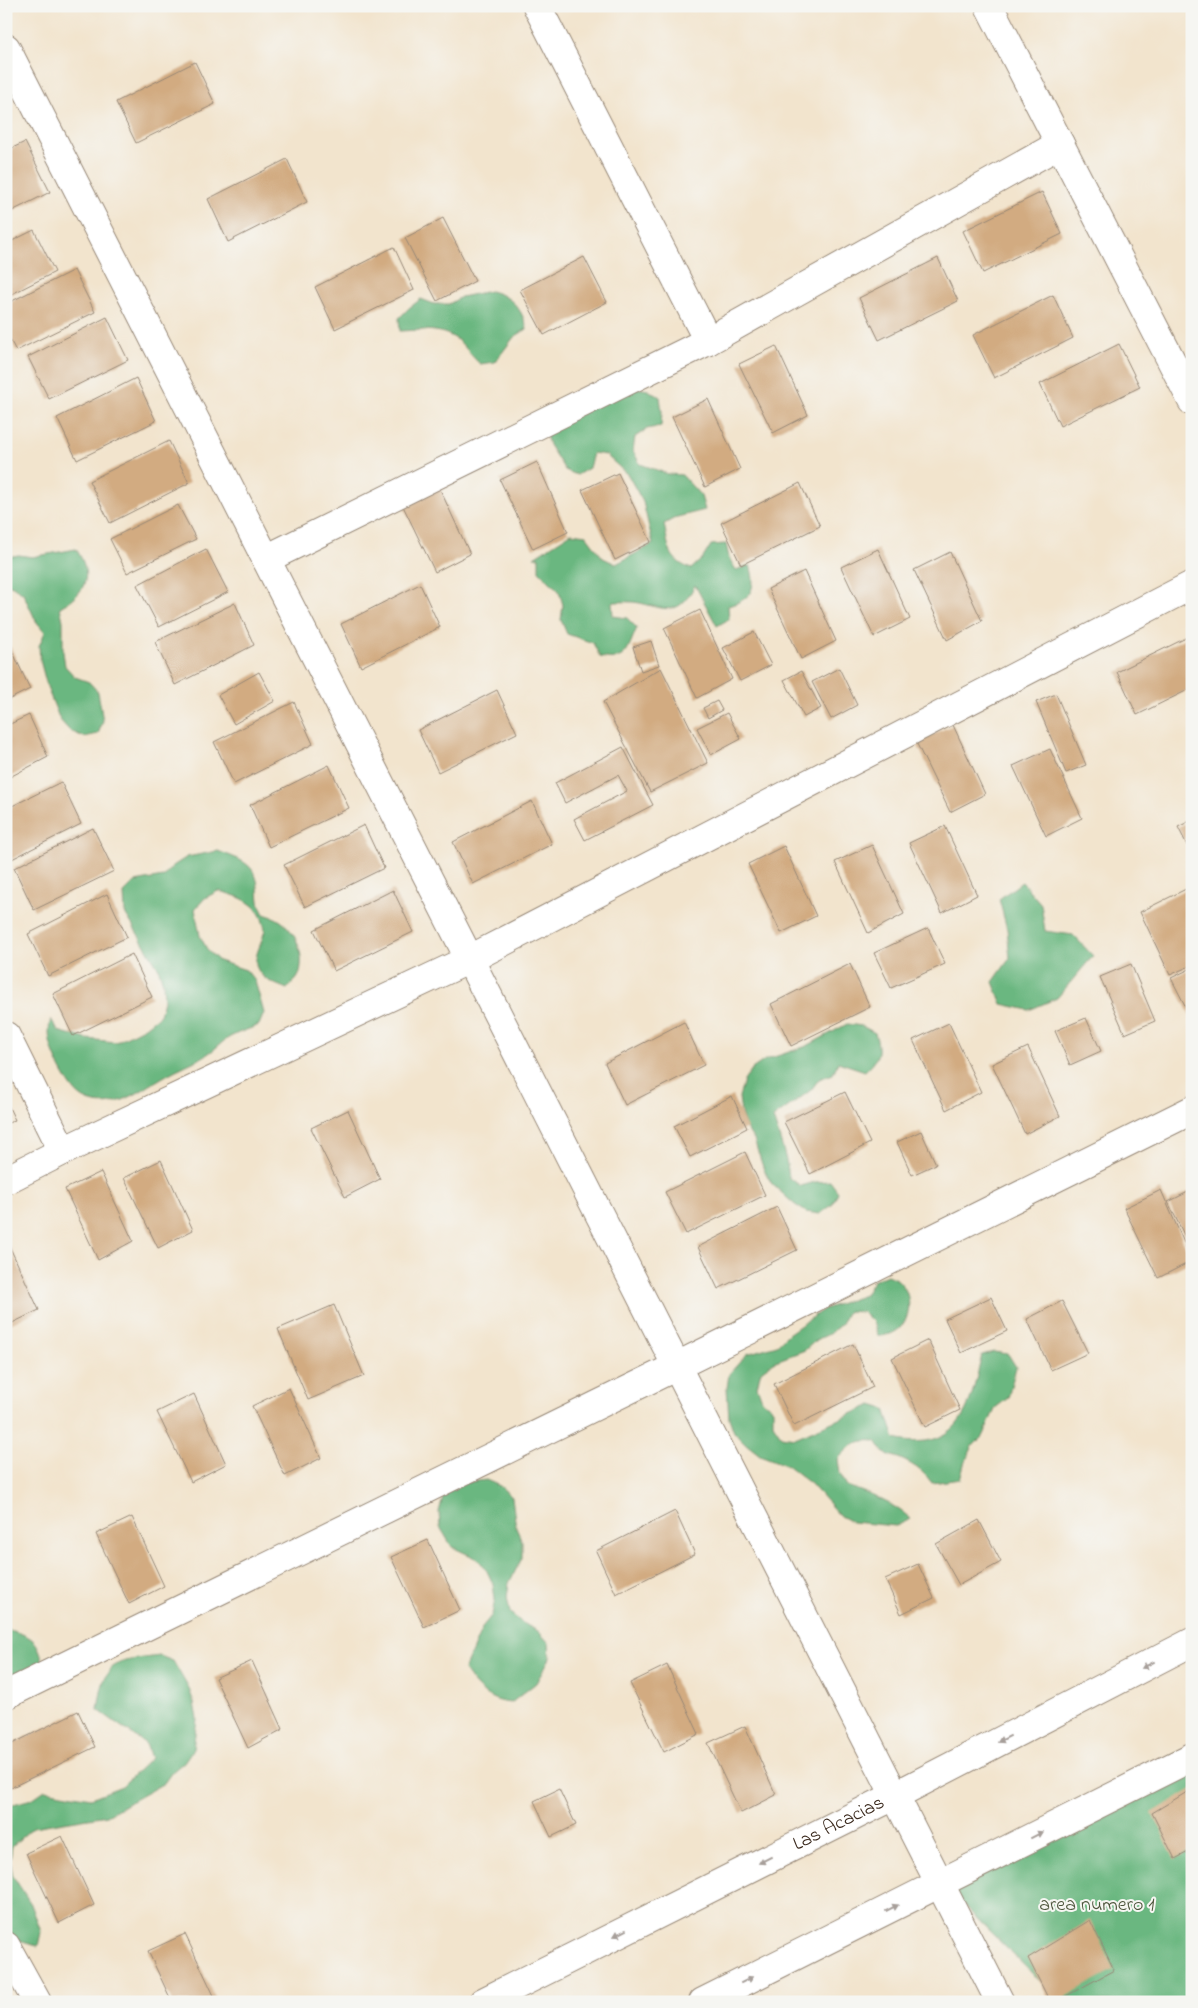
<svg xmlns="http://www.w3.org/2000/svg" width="1198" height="2008" viewBox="0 0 1198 2008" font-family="'Indie Flower',sans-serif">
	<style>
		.forest { fill: #6bb780; stroke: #53704f }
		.building { fill: #d2ab81 }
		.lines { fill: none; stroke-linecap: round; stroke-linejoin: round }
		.street-casing { stroke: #968776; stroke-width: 30 }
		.street { stroke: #fff; stroke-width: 28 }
		.oneway { fill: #a79f9a }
		.labels { text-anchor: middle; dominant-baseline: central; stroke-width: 4; stroke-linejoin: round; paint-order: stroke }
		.street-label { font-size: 20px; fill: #3b2a1e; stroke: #f6f6f2 }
		.park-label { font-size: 20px; fill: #4d553c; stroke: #f6f6f2 }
	</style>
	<rect width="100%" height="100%" fill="#f6f6f2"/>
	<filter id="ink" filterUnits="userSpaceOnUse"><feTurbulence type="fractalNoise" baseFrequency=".02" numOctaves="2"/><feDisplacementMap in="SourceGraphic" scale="10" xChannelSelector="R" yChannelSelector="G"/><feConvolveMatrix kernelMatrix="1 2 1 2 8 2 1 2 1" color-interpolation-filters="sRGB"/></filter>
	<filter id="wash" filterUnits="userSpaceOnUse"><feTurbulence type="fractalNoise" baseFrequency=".0096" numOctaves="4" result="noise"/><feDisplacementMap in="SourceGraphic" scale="20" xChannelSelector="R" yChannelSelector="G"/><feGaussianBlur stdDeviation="1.12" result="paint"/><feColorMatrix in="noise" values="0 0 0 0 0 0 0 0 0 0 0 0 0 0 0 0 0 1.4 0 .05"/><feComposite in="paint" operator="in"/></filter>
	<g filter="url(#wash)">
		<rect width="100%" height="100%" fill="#f2e4cd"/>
		<g class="forest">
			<path d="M490 291C511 296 522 308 527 329L514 337 495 362 480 364C472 357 468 350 461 343 444 327 421 330 400 331L399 318 409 308 421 299 434 304H449L461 297Z"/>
			<path d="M633 387 648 390 660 397 662 412 661 426 647 429 635 437 633 451 640 464 668 474 682 475 701 496 705 510 677 517 664 524C669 547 667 559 691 569L703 558 711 545 726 544 729 558 736 570 750 565C757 588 752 599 728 606L729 619 717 626 695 585C679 616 669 610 640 603 631 601 621 602 612 602L613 616 627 618 637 628C627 649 628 663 600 657L593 643 567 634 561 620 563 605 559 591 539 571V557H534L571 533 586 535 603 558 616 564 653 544 643 502 628 475 606 455 593 453 589 468 577 475 565 470 549 445 545 431Z"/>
			<path d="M76 549C94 576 86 593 60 607L63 621V652L65 666 75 677 89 682 98 692 103 721 98 734 84 737 70 731 60 720 48 690 40 660 39 646 45 632 36 621 23 593 11 585 6 586V557L19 555 32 557Z"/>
			<path d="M218 851C238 859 257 863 258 888 259 901 258 903 264 914 269 916 275 917 279 920 296 930 307 958 298 977 296 981 290 985 287 989 278 985 265 981 260 973 250 960 261 947 264 933 266 929 264 926 263 922 258 902 236 895 218 891L205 898 195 909 200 936 208 951 219 961 246 970 255 981 264 1013 259 1025C250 1029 239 1032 230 1037 221 1042 215 1050 206 1055 193 1063 178 1068 165 1076 144 1088 121 1108 95 1103 78 1100 71 1087 63 1073 54 1056 45 1038 51 1019L58 1031 86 1039 116 1042 145 1027 160 1015 164 1000 163 983 158 967 125 913 124 893 135 882 163 877 173 866 187 857Z"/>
			<path d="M1022 882 1041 904 1045 931 1073 935 1093 956 1057 998 1029 1010 1002 1004 993 982 1010 958 1007 929 999 899Z"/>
			<path d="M847 1024 862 1026 875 1033C881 1052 879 1058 865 1071L838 1062 833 1074 819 1079 811 1090 773 1118C779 1138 787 1157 789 1178L801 1186 815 1182 830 1181 838 1192 832 1205 820 1214 806 1212 794 1204 772 1184 764 1170 754 1140 746 1128 741 1113 739 1097 744 1081 752 1069 765 1060 807 1046Z"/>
			<path d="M887 1275C891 1277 898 1279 901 1283 914 1298 911 1327 890 1334 887 1335 882 1335 878 1336L873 1322 863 1312 848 1311 840 1325 829 1334 816 1340 805 1350 773 1362 761 1371 757 1386 762 1400 773 1409V1424L781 1436 795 1438 872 1405 885 1409 895 1439C906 1442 914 1442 926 1441 968 1435 973 1390 982 1355L994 1352 1008 1354 1016 1367 1008 1398 995 1408 984 1435 973 1446 964 1464 960 1479 932 1483C920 1466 903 1459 884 1453L876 1441C857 1439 851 1445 838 1459L840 1474 847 1486C871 1495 892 1502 911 1519L896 1526 852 1522 840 1516 811 1484 788 1466 760 1455 746 1444 734 1432 729 1418 727 1388 729 1374 747 1354 777 1345 788 1334 824 1309 865 1295 873 1281Z"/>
			<path d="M486 1480 500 1486 512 1497 516 1528 522 1541V1558L509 1583 507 1597 510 1613 524 1624 538 1631 549 1643 550 1658 536 1683 511 1703C488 1701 477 1689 464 1670L483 1626 492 1615 495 1599 493 1584 487 1571 478 1559 452 1547 440 1527 439 1512 443 1497 455 1484Z"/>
			<path d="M6 1629C33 1637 38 1638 44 1667L6 1694Z"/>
			<path d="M160 1656 173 1661 189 1689 194 1703 197 1719 193 1749 184 1762 172 1772 164 1783 107 1815 33 1827 12 1846 10 1861 13 1876 31 1904 41 1932 38 1946C25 1943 14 1941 6 1930V1806L32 1799 45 1790 91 1798 122 1786 151 1758 146 1744 98 1710C105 1659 113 1662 160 1656Z"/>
			<path d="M1192 1745V2002H1061L941 1883Z"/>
		</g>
		<g id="blocks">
			<g class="building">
				<path d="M195 62 215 104 136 143 116 102Z"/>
				<path d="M25 142 50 192 6 214V151Z"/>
				<path d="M287 159 307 202 228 242 208 199Z"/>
				<path d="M1042 192 1062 234 983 273 963 231Z"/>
				<path d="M443 218 475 281 437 301 405 238Z"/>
				<path d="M34 230 55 272 6 297V244Z"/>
				<path d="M394 247 414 290 335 329 315 287Z"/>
				<path d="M584 257 607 302 544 335 520 290Z"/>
				<path d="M938 258 958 301 879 340 859 298Z"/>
				<path d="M74 270 95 312 16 351 6 332V304Z"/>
				<path d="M1053 295 1073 338 994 378 973 335Z"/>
				<path d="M107 317 128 360 49 399 28 357Z"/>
				<path d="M1119 344 1140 387 1060 426 1040 384Z"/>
				<path d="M776 346 808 415 773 433 739 364Z"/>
				<path d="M136 378 156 421 77 460 57 418Z"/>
				<path d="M708 399 740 469 705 487 672 417Z"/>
				<path d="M169 441 189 483 110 523 89 481Z"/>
				<path d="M537 462 568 532 533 549 500 480Z"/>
				<path d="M618 473 651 542 615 560 582 490Z"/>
				<path d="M800 483 820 526 741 565 721 523Z"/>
				<path d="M438 485 470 554 435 572 401 502Z"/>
				<path d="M178 505 196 539 127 573 110 539Z"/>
				<path d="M206 549 228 592 159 627 137 585Z"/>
				<path d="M878 549 910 619 874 637 841 567Z"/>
				<path d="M950 552 982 621 947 640 914 570Z"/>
				<path d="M804 571 836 641 801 659 768 589Z"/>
				<path d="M420 584 440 627 361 667 341 624Z"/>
				<path d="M235 603 254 645 175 685 155 642Z"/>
				<path d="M700 610 732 679 697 698 664 628Z"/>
				<path d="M754 632 771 665 740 681 723 648Z"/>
				<path d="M1192 635V688L1137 715 1117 672Z"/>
				<path d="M651 641 659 665 641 671 633 647Z"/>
				<path d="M10 646 30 689 6 701V648Z"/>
				<path d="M661 668 708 763 650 792 603 702Z"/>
				<path d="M839 668 857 705 831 719 812 682Z"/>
				<path d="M801 671 821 708 804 717 784 680Z"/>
				<path d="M259 672 275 701 234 724 218 695Z"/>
				<path d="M497 690 517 733 438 772 418 730Z"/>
				<path d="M1056 694 1086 765 1066 773 1036 702Z"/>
				<path d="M717 701 722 710 708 718 703 708Z"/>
				<path d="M294 702 313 744 234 784 214 742Z"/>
				<path d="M727 713 741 739 711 755 697 728Z"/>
				<path d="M29 715 48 757 6 779V726Z"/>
				<path d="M953 725 985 794 950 812 916 742Z"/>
				<path d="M623 747 653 805 585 840 574 819 627 791 618 775 565 803 555 783Z"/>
				<path d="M1050 749 1082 818 1046 836 1013 766Z"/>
				<path d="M329 765 349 808 269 847 250 805Z"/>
				<path d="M61 782 81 824 6 862V809Z"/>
				<path d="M532 801 552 844 473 884 453 842Z"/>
				<path d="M1192 820V855L1178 827Z"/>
				<path d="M364 825 384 868 305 907 284 865Z"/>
				<path d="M945 826 977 895 942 913 909 843Z"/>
				<path d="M93 828 114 871 34 910 14 868Z"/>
				<path d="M872 845 904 914 868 933 835 862Z"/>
				<path d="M784 846 816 916 781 933 748 864Z"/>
				<path d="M1192 886V965L1170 975 1140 912Z"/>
				<path d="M393 890 413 932 334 971 314 930Z"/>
				<path d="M107 894 127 937 48 976 28 934Z"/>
				<path d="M928 928 945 964 891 988 874 953Z"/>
				<path d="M132 954 152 997 73 1036 53 994Z"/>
				<path d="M850 964 870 1007 791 1046 771 1004Z"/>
				<path d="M1131 964 1155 1021 1125 1034 1100 977Z"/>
				<path d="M1192 968V1019L1171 978Z"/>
				<path d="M1086 1018 1101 1051 1070 1065 1055 1031Z"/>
				<path d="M684 1022 704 1065 625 1105 605 1063Z"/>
				<path d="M949 1023 981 1092 946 1110 913 1040Z"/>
				<path d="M1028 1047 1060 1116 1025 1134 992 1064Z"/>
				<path d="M845 1092 870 1143 810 1174 784 1122Z"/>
				<path d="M732 1096 747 1128 690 1157 674 1126Z"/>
				<path d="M6 1101 15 1120 6 1124Z"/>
				<path d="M348 1110 380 1179 345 1197 311 1128Z"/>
				<path d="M921 1131 936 1164 912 1175 897 1142Z"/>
				<path d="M745 1152 765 1195 686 1234 665 1192Z"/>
				<path d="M161 1160 193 1230 158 1248 124 1178Z"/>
				<path d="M101 1172 133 1241 98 1260 65 1189Z"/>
				<path d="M1161 1190 1192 1261 1158 1278 1124 1208Z"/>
				<path d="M1192 1190V1251L1168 1202Z"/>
				<path d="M777 1207 797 1250 718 1289 698 1247Z"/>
				<path d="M6 1239 39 1310 6 1326Z"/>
				<path d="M991 1297 1007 1331 961 1353 945 1319Z"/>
				<path d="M1062 1301 1088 1353 1051 1370 1027 1319Z"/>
				<path d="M334 1305 364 1376 308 1400 278 1329Z"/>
				<path d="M928 1340 960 1410 925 1427 892 1358Z"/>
				<path d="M853 1344 873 1387 794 1426 774 1384Z"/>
				<path d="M289 1388 321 1458 285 1476 252 1406Z"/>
				<path d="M194 1394 226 1464 191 1482 157 1412Z"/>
				<path d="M675 1511 695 1554 616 1594 596 1551Z"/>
				<path d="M132 1517 164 1586 129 1604 96 1534Z"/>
				<path d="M979 1520 1001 1562 959 1585 936 1544Z"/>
				<path d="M428 1540 460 1610 424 1627 391 1557Z"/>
				<path d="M918 1564 934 1598 901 1614 885 1579Z"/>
				<path d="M252 1661 283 1729 248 1748 215 1678Z"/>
				<path d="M667 1665 699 1734 664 1752 630 1683Z"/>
				<path d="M78 1711 95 1747 6 1790V1747Z"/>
				<path d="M745 1726 776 1795 741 1813 708 1743Z"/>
				<path d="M559 1789 576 1825 551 1837 534 1801Z"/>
				<path d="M1192 1789V1850L1175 1859 1152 1813Z"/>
				<path d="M62 1836 94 1905 59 1923 26 1853Z"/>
				<path d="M1090 1920 1114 1970 1055 2002H1050L1028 1958Z"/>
				<path d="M185 1934 217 2002H172L148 1951Z"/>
			</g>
		</g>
	</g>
	<g filter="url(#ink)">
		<use href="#blocks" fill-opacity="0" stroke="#968776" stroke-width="1"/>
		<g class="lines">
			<defs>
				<g id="street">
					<path d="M537 6 708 341"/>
					<path d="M989 6 1192 401"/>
					<path d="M6 48 1000 2002"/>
					<path d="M266 559 708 341 1060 144"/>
					<path d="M6 1036 63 1151"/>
					<path d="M6 1180 63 1151 470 959 1192 585"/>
					<path d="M6 1695 677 1366 1192 1110"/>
					<path d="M6 1946 37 2002"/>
					<path id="s1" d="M483 2002 896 1795 1192 1642"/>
					<path d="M703 2002 1192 1757"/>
				</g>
			</defs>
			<use href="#street" class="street-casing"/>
			<use href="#street" class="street"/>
		</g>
		<defs><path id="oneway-solid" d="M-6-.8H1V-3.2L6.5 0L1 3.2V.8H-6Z" transform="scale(1.25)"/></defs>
		<g class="oneway">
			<use href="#oneway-solid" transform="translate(1148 1665) rotate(153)"/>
			<use href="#oneway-solid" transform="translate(1004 1739) rotate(153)"/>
			<use href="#oneway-solid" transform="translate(1037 1835) rotate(-27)"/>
			<use href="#oneway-solid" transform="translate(765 1860) rotate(153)"/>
			<use href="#oneway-solid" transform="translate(892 1908) rotate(-26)"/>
			<use href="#oneway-solid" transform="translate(620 1933) rotate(153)"/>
			<use href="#oneway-solid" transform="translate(747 1980) rotate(-26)"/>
		</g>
	</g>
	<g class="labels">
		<g class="street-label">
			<text stroke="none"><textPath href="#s1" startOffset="398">Las Acacias</textPath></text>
		</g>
		<g class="park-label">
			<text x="1097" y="1905">area numero 1</text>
		</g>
	</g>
	<rect width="1198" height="2008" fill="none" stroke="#f6f6f2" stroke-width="25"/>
</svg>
